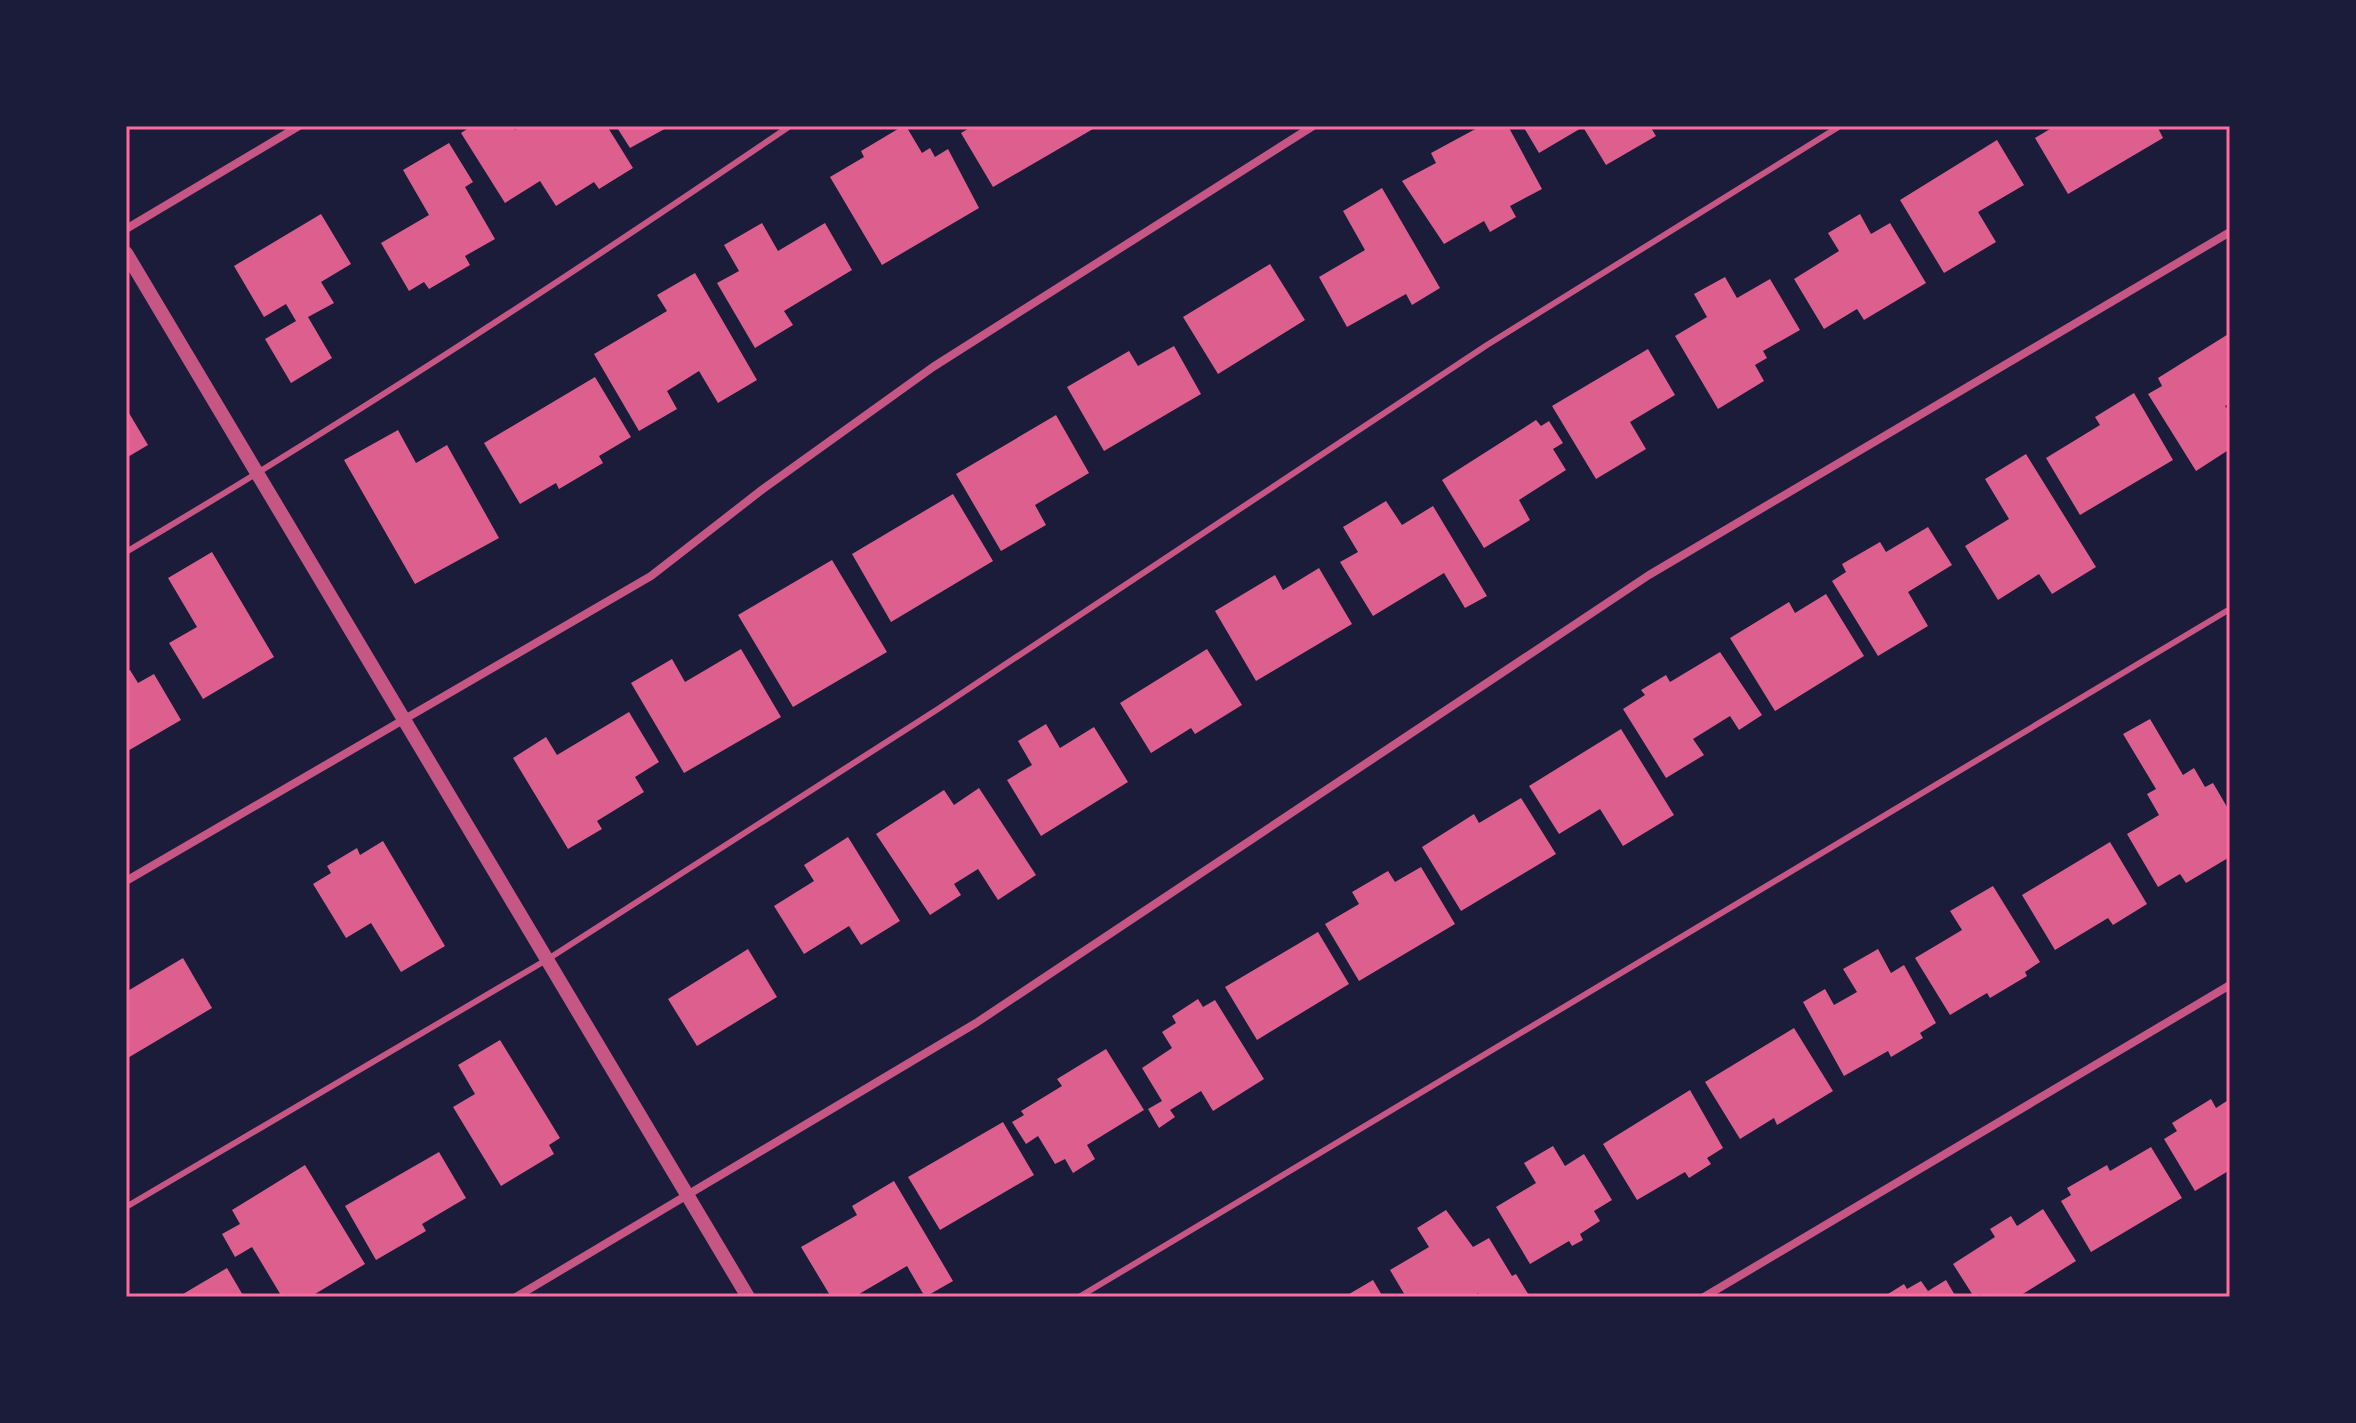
<svg xmlns="http://www.w3.org/2000/svg" width="2356" height="1423" viewBox="0 0 2356 1423" font-family="Spectral,serif">
	<style>
		.building { fill: #dd5f8e }
		.lines { fill: none; stroke-linecap: round; stroke-linejoin: round }
		.service { stroke: #c65784; stroke-width: 6 }
		.minor { stroke: #c65784; stroke-width: 8 }
		.tertiary { stroke: #c65784; stroke-width: 14 }
		.neatline { fill: none; stroke: #ff6b9d; stroke-width: 3 }
	</style>
	<rect width="100%" height="100%" fill="#1b1b3a"/>
	<g class="building">
		<path d="M472 126H512L515 130 521 126H607L633 168 599 189 594 182 556 206 540 181 505 203 461 133Z"/>
		<path d="M616 126H670L630 148Z"/>
		<path d="M903 126H906L922 153 930 148 935 157 948 149 979 208 882 265 830 177 864 157 861 151Z"/>
		<path d="M973 126H1091L1093 129 993 187 961 133Z"/>
		<path d="M1481 126H1508L1542 189 1510 206 1516 217 1490 232 1484 221 1444 244 1402 181 1436 163 1431 153Z"/>
		<path d="M1523 126H1650L1656 136 1606 165 1583 127 1539 153Z"/>
		<path d="M2055 126H2157L2163 138 2068 194 2035 138Z"/>
		<path d="M1997 140 2024 185 1978 212 1996 242 1944 273 1900 200Z"/>
		<path d="M449 143 473 182 465 187 495 239 465 256 470 265 429 289 424 282 409 291 381 243 429 215 403 170Z"/>
		<path d="M1382 188 1440 288 1412 305 1406 294 1347 327 1319 277 1365 250 1343 211Z"/>
		<path d="M321 214 351 264 321 282 334 303 308 317 332 358 291 383 265 339 296 321 286 304 264 317 234 266Z"/>
		<path d="M1860 214 1871 234 1890 223 1926 283 1864 320 1857 309 1824 329 1794 279 1839 251 1828 233Z"/>
		<path d="M762 223 778 251 825 223 852 270 784 311 793 325 755 348 717 283 739 271 724 245Z"/>
		<path d="M1270 264 1305 320 1218 374 1183 317Z"/>
		<path d="M695 273 757 380 718 403 699 371 667 391 677 409 639 431 594 354 667 311 657 295Z"/>
		<path d="M1725 277 1737 298 1770 279 1800 330 1763 351 1767 358 1755 365 1764 381 1718 409 1675 336 1707 317 1694 294Z"/>
		<path d="M2230 333V403L2225 406 2230 413V449L2196 471 2148 394 2162 386 2158 378Z"/>
		<path d="M1174 346 1201 394 1104 451 1067 387 1129 351 1138 366Z"/>
		<path d="M1648 349 1675 395 1630 422 1646 449 1596 479 1552 406Z"/>
		<path d="M595 377 631 437 599 456 603 463 559 489 556 483 520 504 484 443Z"/>
		<path d="M2134 393 2173 460 2080 515 2046 458 2100 425 2095 417Z"/>
		<path d="M126 408 148 445 126 458Z"/>
		<path d="M1056 415 1089 473 1035 505 1046 525 1001 551 956 474Z"/>
		<path d="M1536 420 1541 426 1549 421 1563 443 1553 449 1566 470 1519 500 1530 520 1484 548 1442 480Z"/>
		<path d="M398 430 416 463 447 445 499 538 415 584 344 460Z"/>
		<path d="M2026 454 2096 567 2052 594 2039 574 1998 600 1965 546 2009 519 1985 479Z"/>
		<path d="M953 494 993 561 891 622 852 554Z"/>
		<path d="M1386 501 1402 525 1433 506 1487 596 1465 608 1444 573 1373 616 1340 562 1358 552 1343 527Z"/>
		<path d="M1928 527 1952 565 1908 592 1928 626 1878 656 1832 581 1846 572 1842 564 1880 542 1886 552Z"/>
		<path d="M212 552 274 657 203 699 169 643 197 627 168 578Z"/>
		<path d="M832 560 887 652 793 707 738 615Z"/>
		<path d="M1319 568 1352 624 1256 681 1215 611 1275 575 1283 590Z"/>
		<path d="M1826 594 1864 656 1775 711 1730 638 1789 602 1795 613Z"/>
		<path d="M741 649 781 717 684 773 631 683 672 659 685 682Z"/>
		<path d="M1207 649 1242 705 1195 734 1191 728 1151 753 1120 703Z"/>
		<path d="M1720 652 1762 715 1739 730 1730 716 1693 739 1704 755 1666 778 1623 709 1645 695 1641 690 1666 675 1670 682Z"/>
		<path d="M130 670 138 683 154 674 181 720 126 752V672Z"/>
		<path d="M629 712 659 762 635 777 644 792 597 821 602 829 568 849 513 758 546 737 557 755Z"/>
		<path d="M2150 719 2183 775 2194 768 2205 787 2213 783 2230 812 2228 858 2186 883 2180 874 2158 887 2127 834 2159 815 2147 794 2156 789 2123 734Z"/>
		<path d="M1046 724 1060 748 1094 727 1128 782 1041 836 1007 780 1032 765 1018 741Z"/>
		<path d="M1621 729 1674 815 1623 846 1600 809 1559 834 1529 786Z"/>
		<path d="M979 788 1036 875 998 900 978 869 954 884 961 895 930 915 876 834 944 790 954 805Z"/>
		<path d="M1521 798 1556 854 1461 911 1422 847 1474 814 1479 823Z"/>
		<path d="M848 837 900 921 861 945 849 926 804 954 774 906 814 881 804 865Z"/>
		<path d="M383 841 445 946 401 972 371 923 346 938 313 884 331 873 327 866 357 848 360 855Z"/>
		<path d="M2110 842 2147 904 2113 925 2108 918 2055 950 2022 895Z"/>
		<path d="M1421 867 1455 924 1359 981 1325 924 1359 904 1352 892 1388 871 1395 882Z"/>
		<path d="M1993 886 2040 962 2025 972 2027 976 1990 998 1987 993 1950 1015 1915 958 1962 930 1950 911Z"/>
		<path d="M1318 932 1349 984 1257 1040 1225 987Z"/>
		<path d="M748 949 777 997 697 1046 668 999Z"/>
		<path d="M1878 949 1891 973 1904 965 1936 1023 1920 1033 1923 1038 1891 1057 1888 1051 1844 1076 1803 1002 1825 989 1834 1005 1857 992 1843 969Z"/>
		<path d="M183 958 212 1008 126 1059V992Z"/>
		<path d="M1198 999 1203 1007 1215 1000 1264 1079 1213 1111 1201 1091 1170 1110 1175 1117 1159 1128 1148 1109 1162 1101 1142 1068 1172 1048 1162 1032 1176 1023 1172 1016Z"/>
		<path d="M1794 1028 1833 1091 1777 1125 1774 1118 1740 1139 1705 1082Z"/>
		<path d="M500 1040 560 1138 549 1145 554 1154 501 1186 453 1107 475 1094 458 1065Z"/>
		<path d="M1106 1049 1144 1110 1087 1145 1095 1159 1073 1173 1065 1159 1055 1164 1038 1136 1026 1144 1012 1122 1024 1115 1021 1111 1062 1086 1057 1079Z"/>
		<path d="M1690 1090 1723 1148 1707 1158 1711 1164 1689 1178 1685 1172 1637 1200 1603 1144Z"/>
		<path d="M2211 1099 2216 1108 2230 1099V1170L2195 1191 2164 1139 2177 1131 2172 1123Z"/>
		<path d="M1003 1122 1034 1175 940 1230 908 1177Z"/>
		<path d="M1553 1146 1565 1166 1584 1154 1612 1200 1594 1211 1600 1221 1580 1234 1583 1240 1572 1246 1569 1241 1530 1264 1496 1207 1536 1183 1524 1163Z"/>
		<path d="M2151 1147 2182 1198 2091 1252 2061 1201 2071 1195 2067 1188 2107 1165 2110 1171Z"/>
		<path d="M439 1152 466 1198 422 1224 426 1231 376 1260 345 1206Z"/>
		<path d="M305 1165 365 1264 310 1297H282L252 1247 235 1257 222 1234 240 1224 232 1210Z"/>
		<path d="M894 1181 953 1281 925 1297 907 1266 854 1297H831L801 1247 857 1215 852 1206Z"/>
		<path d="M2043 1209 2076 1261 2018 1297H1974L1953 1264 1995 1237 1990 1229 2011 1216 2017 1226Z"/>
		<path d="M1446 1210 1473 1247 1489 1238 1512 1276 1516 1274 1530 1297H1481L1478 1293 1472 1297H1406L1390 1270 1429 1247 1417 1228Z"/>
		<path d="M227 1268 244 1297H178Z"/>
		<path d="M1373 1280 1383 1297H1344Z"/>
		<path d="M1946 1280 1956 1297H1890L1888 1294 1904 1284 1907 1289 1921 1281 1928 1291Z"/>
	</g>
	<g class="lines">
		<g class="service">
			<path d="M126 552C353 418 572 274 790 126"/>
			<path d="M126 1207 548 959 938 709 1487 345 1840 126"/>
			<path d="M1079 1297 2230 609"/>
		</g>
		<g class="minor">
			<path d="M126 229 299 126"/>
			<path d="M126 881 651 576 763 489 933 367 1313 126"/>
			<path d="M516 1297 976 1023 1649 575 2230 232"/>
			<path d="M1704 1297 2230 985"/>
		</g>
		<path class="tertiary" d="M126 253 748 1297"/>
	</g>
	<rect width="2356" height="1423" fill="none" stroke="#1b1b3a" stroke-width="256"/>
	<rect x="128" y="128" width="2100" height="1167" class="neatline"/>
</svg>
